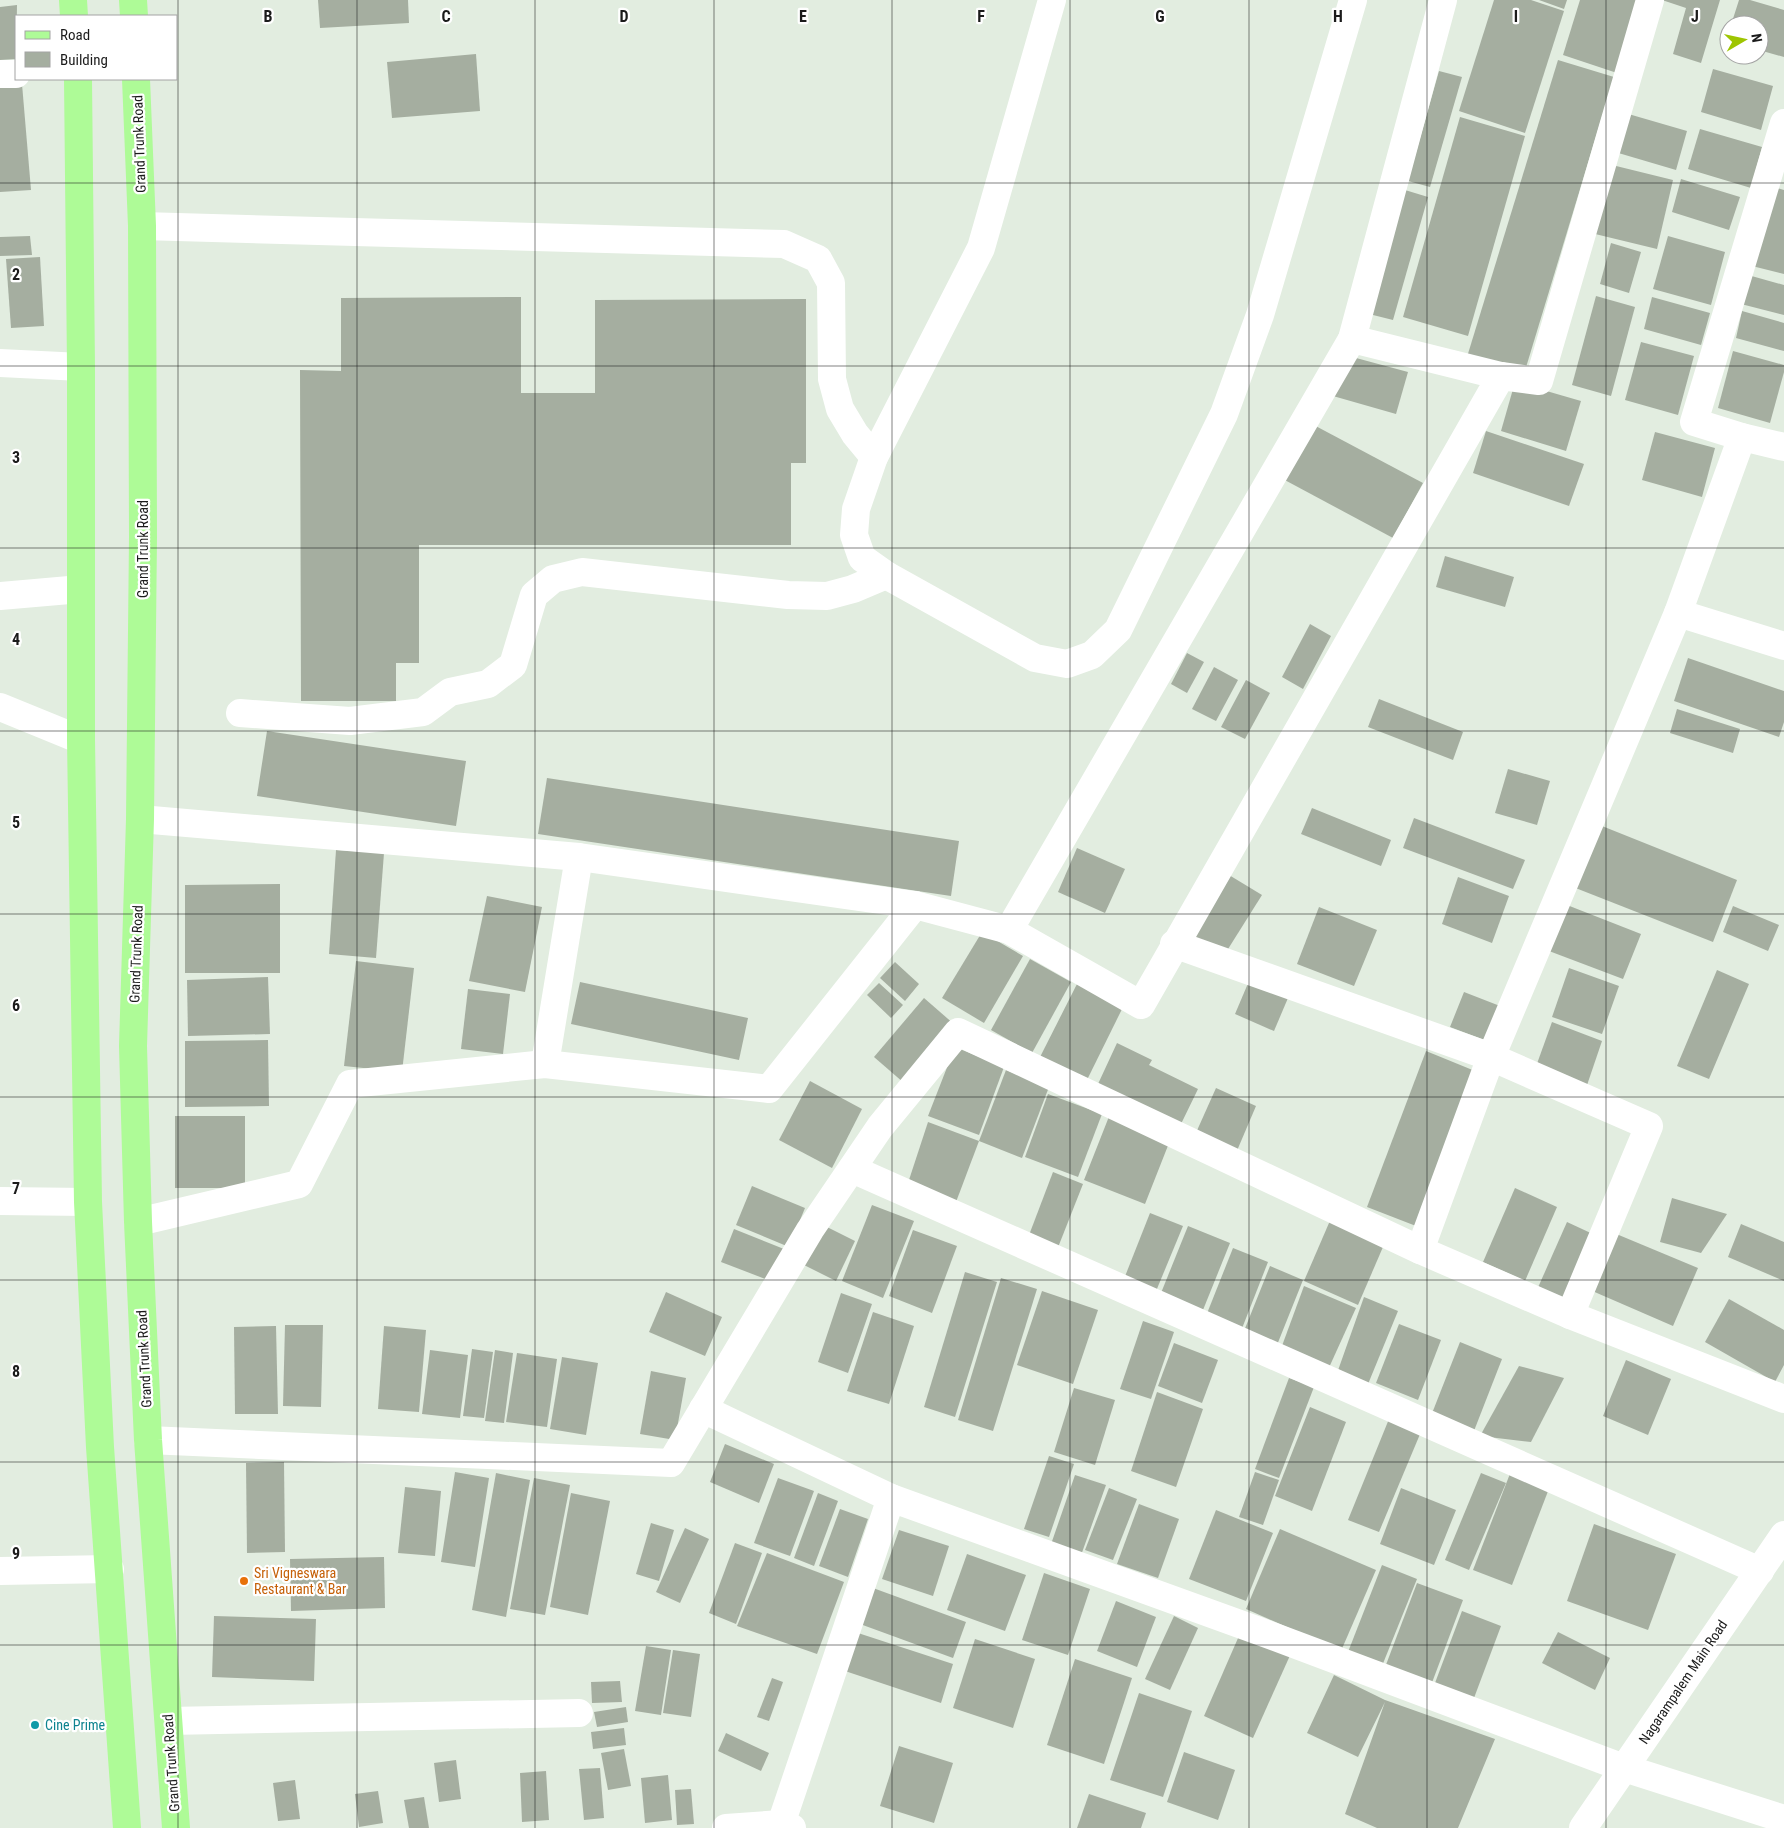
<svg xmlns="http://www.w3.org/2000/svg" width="1784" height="1828" viewBox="0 0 1784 1828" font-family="'Roboto Condensed',sans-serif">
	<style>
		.building { fill: #a5aea0 }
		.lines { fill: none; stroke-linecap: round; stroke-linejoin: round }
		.minor { stroke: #fff; stroke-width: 28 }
		.major { stroke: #aefb97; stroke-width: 28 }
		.grid { fill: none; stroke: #1b1b1b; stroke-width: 1; stroke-opacity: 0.55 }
		.food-dot { fill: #e8710a; stroke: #fff; stroke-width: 2 }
		.culture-dot { fill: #0f9aa8; stroke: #fff; stroke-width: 2 }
		.labels { text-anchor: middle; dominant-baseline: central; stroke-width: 4.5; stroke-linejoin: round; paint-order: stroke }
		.street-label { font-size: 14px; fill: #1b1b1b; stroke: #fff }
		.food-label { font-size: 14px; fill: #c56008; stroke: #fff; text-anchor: start }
		.culture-label { font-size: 14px; fill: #0d838f; stroke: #fff; text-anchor: start }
		.grid-label { font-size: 16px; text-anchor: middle; font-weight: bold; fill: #1b1b1b; stroke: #fff; stroke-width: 4.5; stroke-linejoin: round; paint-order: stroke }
	</style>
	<rect width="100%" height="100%" fill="#e2ede0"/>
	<g class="building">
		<path d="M318 0H408L409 23 320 28Z"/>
		<path d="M1494 0H1531L1564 11 1525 133 1459 111Z"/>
		<path d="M1539 0H1567L1564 9Z"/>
		<path d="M1580 0H1647L1623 75 1563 55Z"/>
		<path d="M1662 0H1720L1701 63 1673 54 1686 8Z"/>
		<path d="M1739 0H1750L1784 10V57L1759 50V25H1731Z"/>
		<path d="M17 5 16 59 0 60V7Z"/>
		<path d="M476 54 480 111 392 118 387 62Z"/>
		<path d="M1558 60 1614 77 1524 374 1467 357Z"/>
		<path d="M1713 69 1773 86 1761 130 1701 112Z"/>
		<path d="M1439 71 1462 77 1430 187 1408 181Z"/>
		<path d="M22 84 31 190 0 192V86Z"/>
		<path d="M1625 113 1687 131 1676 170 1615 152Z"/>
		<path d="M1460 117 1525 136 1468 336 1403 317Z"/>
		<path d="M1700 129 1762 147 1751 188 1688 169Z"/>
		<path d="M1608 164 1673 180 1657 249 1591 233Z"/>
		<path d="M1681 179 1740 197 1729 230 1672 212Z"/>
		<path d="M1774 187 1784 190V274L1752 266Z"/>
		<path d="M1405 190 1428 197 1393 320 1369 314Z"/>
		<path d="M30 236 32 255 0 256V237Z"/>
		<path d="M1668 236 1725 252 1711 305 1653 289Z"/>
		<path d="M1611 243 1641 252 1629 293 1600 284Z"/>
		<path d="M40 257 44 326 11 328 6 259Z"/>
		<path d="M1748 275 1784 285V315L1741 304Z"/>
		<path d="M1596 296 1635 307 1611 396 1572 385Z"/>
		<path d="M521 297V393H595V300L806 299V463H791V545H419V663H396V701H301L300 370 341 371V298Z"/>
		<path d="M1652 297 1710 313 1701 345 1644 329Z"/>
		<path d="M1742 311 1784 323V351L1736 338Z"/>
		<path d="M1641 342 1694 356 1678 415 1625 400Z"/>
		<path d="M1733 351 1784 365V372L1770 423 1718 408Z"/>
		<path d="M1345 355 1408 372 1396 414 1333 396Z"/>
		<path d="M1515 382 1581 401 1566 451 1501 431Z"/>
		<path d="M1310 423 1423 483 1393 538 1281 478Z"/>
		<path d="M1486 431 1584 464 1569 506 1473 473Z"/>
		<path d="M1655 432 1715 448 1702 497 1642 480Z"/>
		<path d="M1445 556 1514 577 1505 607 1436 587Z"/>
		<path d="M1310 624 1331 636 1303 689 1282 677Z"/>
		<path d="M1187 653 1204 662 1187 693 1171 684Z"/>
		<path d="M1688 658 1784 691V722L1779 737 1674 701Z"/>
		<path d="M1214 667 1238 680 1216 721 1192 709Z"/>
		<path d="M1246 680 1270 693 1245 739 1221 727Z"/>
		<path d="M1379 699 1463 732 1453 760 1368 727Z"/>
		<path d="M1677 709 1740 729 1733 753 1670 733Z"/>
		<path d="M267 731 466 761 456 826 257 796Z"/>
		<path d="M1508 769 1550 781 1537 825 1495 813Z"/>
		<path d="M547 778 959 841 951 896 538 834Z"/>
		<path d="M1312 808 1391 840 1381 866 1301 834Z"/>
		<path d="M1414 818 1525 860 1513 889 1403 848Z"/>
		<path d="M1597 824 1737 880 1713 942 1573 887Z"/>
		<path d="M1077 848 1125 869 1105 913 1058 892Z"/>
		<path d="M336 850 384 853 376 958 329 954Z"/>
		<path d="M1229 875 1262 895 1223 957 1190 936Z"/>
		<path d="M1458 877 1509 896 1492 943 1442 924Z"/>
		<path d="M280 884V973H185V885Z"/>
		<path d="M487 896 542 907 525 992 469 981Z"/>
		<path d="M1567 905 1641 934 1623 979 1549 951Z"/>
		<path d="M1733 906 1779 925 1768 951 1723 932Z"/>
		<path d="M1319 907 1377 930 1354 986 1297 964Z"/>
		<path d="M982 932 1023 956 984 1023 942 998Z"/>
		<path d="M1030 959 1071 982 1032 1053 991 1030Z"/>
		<path d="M356 961 414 968 402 1072 344 1066Z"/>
		<path d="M895 962 919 984 905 1001 880 978Z"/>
		<path d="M1569 968 1619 986 1602 1034 1552 1017Z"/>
		<path d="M1717 970 1749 984 1709 1079 1677 1066Z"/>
		<path d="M268 977 270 1034 188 1036 187 980Z"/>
		<path d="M1249 981 1288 998 1274 1031 1235 1014Z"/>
		<path d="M580 982 748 1018 739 1060 571 1024Z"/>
		<path d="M1078 982 1124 1005 1085 1084 1038 1061Z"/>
		<path d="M879 983 903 1005 891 1018 867 995Z"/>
		<path d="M468 989 510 994 503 1054 461 1049Z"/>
		<path d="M1464 992 1500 1006 1487 1041 1450 1027Z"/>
		<path d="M924 998 955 1025 904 1083 874 1057Z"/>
		<path d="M1552 1022 1602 1041 1585 1091 1534 1072Z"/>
		<path d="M268 1040 269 1106 185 1107V1041Z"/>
		<path d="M1117 1043 1152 1060 1149 1065 1198 1089 1181 1124 1098 1084Z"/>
		<path d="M955 1047 1004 1067 979 1135 928 1116Z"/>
		<path d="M1426 1051 1475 1071 1416 1226 1367 1207Z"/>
		<path d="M1006 1070 1049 1087 1022 1158 979 1141Z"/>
		<path d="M810 1081 862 1109 832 1168 779 1140Z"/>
		<path d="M1216 1088 1256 1106 1236 1153 1195 1135Z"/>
		<path d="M1048 1094 1102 1114 1078 1177 1025 1157Z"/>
		<path d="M1110 1114 1171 1138 1145 1204 1084 1180Z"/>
		<rect x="175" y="1116" width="70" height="72"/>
		<path d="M928 1122 979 1141 953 1210 907 1186Z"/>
		<path d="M1053 1172 1083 1184 1055 1255 1026 1243Z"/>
		<path d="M752 1186 805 1208 789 1247 736 1225Z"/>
		<path d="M1515 1188 1557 1207 1525 1281 1483 1262Z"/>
		<path d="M1672 1198 1727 1214 1701 1253 1660 1242Z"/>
		<path d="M872 1205 914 1221 883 1298 842 1281Z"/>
		<path d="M1150 1213 1183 1226 1154 1296 1122 1284Z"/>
		<path d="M1332 1216 1386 1240 1358 1305 1304 1281Z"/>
		<path d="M1567 1222 1595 1235 1564 1305 1536 1292Z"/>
		<path d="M821 1224 855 1241 836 1281 802 1264Z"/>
		<path d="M1741 1224 1784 1242V1281L1728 1257Z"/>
		<path d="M1188 1226 1230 1243 1203 1310 1161 1293Z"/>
		<path d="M734 1229 789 1251 776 1283 721 1262Z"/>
		<path d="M913 1230 957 1246 932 1313 889 1296Z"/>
		<path d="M1614 1233 1698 1268 1673 1326 1590 1290Z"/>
		<path d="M1233 1248 1268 1262 1241 1331 1206 1316Z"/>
		<path d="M1270 1266 1303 1280 1275 1350 1242 1336Z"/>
		<path d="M965 1272 997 1282 955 1417 924 1407Z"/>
		<path d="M1001 1278 1037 1289 993 1431 958 1420Z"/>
		<path d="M1304 1286 1356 1308 1327 1372 1279 1354Z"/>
		<path d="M1042 1291 1098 1310 1073 1384 1017 1365Z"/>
		<path d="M666 1292 722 1317 705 1356 649 1332Z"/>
		<path d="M841 1293 872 1304 848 1373 818 1362Z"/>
		<path d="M1364 1297 1398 1311 1366 1389 1336 1376Z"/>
		<path d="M1729 1299 1784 1330V1365L1775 1382 1705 1342Z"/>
		<path d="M873 1312 914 1326 889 1404 847 1391Z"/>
		<path d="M1143 1321 1174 1332 1151 1399 1120 1389Z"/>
		<path d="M1399 1324 1441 1340 1418 1400 1376 1383Z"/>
		<path d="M285 1325H323L321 1407 283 1406Z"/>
		<path d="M276 1326 278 1414H235L234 1327Z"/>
		<path d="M384 1326 426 1330 419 1412 378 1409Z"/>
		<path d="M1460 1342 1502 1359 1472 1436 1429 1421Z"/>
		<path d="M1174 1343 1218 1360 1202 1403 1158 1386Z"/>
		<path d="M472 1349 493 1352 484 1418 463 1416Z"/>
		<path d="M430 1350 468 1355 460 1418 422 1414Z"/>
		<path d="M495 1350 513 1353 504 1423 485 1421Z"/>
		<path d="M517 1353 557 1359 547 1427 506 1422Z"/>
		<path d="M562 1357 598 1363 586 1435 550 1429Z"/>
		<path d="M1626 1360 1671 1379 1648 1435 1603 1416Z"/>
		<path d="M1519 1366 1564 1378 1531 1442 1480 1436Z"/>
		<path d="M651 1371 686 1378 675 1440 640 1434Z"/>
		<path d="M1289 1378 1314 1387 1279 1478 1255 1469Z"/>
		<path d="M1074 1388 1115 1400 1095 1465 1054 1452Z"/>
		<path d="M1157 1392 1203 1409 1176 1487 1131 1471Z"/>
		<path d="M1310 1407 1346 1422 1312 1511 1275 1496Z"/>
		<path d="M1391 1414 1423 1427 1379 1532 1348 1520Z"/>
		<path d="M725 1444 774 1464 759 1503 710 1482Z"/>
		<path d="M1049 1456 1074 1464 1049 1537 1024 1529Z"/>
		<path d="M284 1462 285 1552 247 1553 246 1463Z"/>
		<path d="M1511 1471 1550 1486 1512 1585 1473 1570Z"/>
		<path d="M455 1472 489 1478 475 1567 441 1562Z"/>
		<path d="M1255 1472 1279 1480 1263 1525 1239 1517Z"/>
		<path d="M496 1473 530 1480 506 1617 472 1610Z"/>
		<path d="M1481 1473 1506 1483 1469 1570 1445 1560Z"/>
		<path d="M1075 1475 1106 1485 1079 1561 1049 1550Z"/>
		<path d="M534 1478 570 1485 545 1615 510 1609Z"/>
		<path d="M778 1478 814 1491 790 1556 754 1543Z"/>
		<path d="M405 1487 441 1491 435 1556 398 1553Z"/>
		<path d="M1109 1488 1137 1499 1113 1560 1085 1550Z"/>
		<path d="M1401 1488 1456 1510 1434 1565 1380 1544Z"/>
		<path d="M571 1493 610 1501 588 1615 550 1607Z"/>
		<path d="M818 1493 838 1501 814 1566 794 1558Z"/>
		<path d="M1139 1504 1179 1519 1158 1578 1117 1564Z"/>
		<path d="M840 1509 868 1519 848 1577 819 1566Z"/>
		<path d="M1216 1510 1273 1533 1246 1601 1189 1579Z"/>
		<path d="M651 1523 674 1530 659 1581 636 1574Z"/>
		<path d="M1594 1524 1676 1554 1648 1630 1567 1601Z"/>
		<path d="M685 1528 709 1539 680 1603 656 1592Z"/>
		<path d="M1280 1529 1376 1570 1341 1651 1246 1609Z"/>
		<path d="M899 1530 949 1546 933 1596 882 1579Z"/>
		<path d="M735 1543 762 1553 736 1624 709 1613Z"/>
		<path d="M767 1553 844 1582 817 1654 737 1626Z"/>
		<path d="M967 1554 1026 1575 1005 1631 947 1610Z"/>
		<path d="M384 1557 385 1608 291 1611 290 1559Z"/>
		<path d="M1382 1565 1417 1579 1382 1666 1348 1652Z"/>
		<path d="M1044 1573 1090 1589 1068 1655 1022 1640Z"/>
		<path d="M1417 1583 1463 1600 1430 1688 1384 1670Z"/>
		<path d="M873 1588 966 1622 953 1658 860 1624Z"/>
		<path d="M1116 1601 1156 1617 1137 1667 1097 1651Z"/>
		<path d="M1462 1611 1501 1626 1471 1706 1432 1691Z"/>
		<path d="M214 1616 316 1619 314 1681 212 1677Z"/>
		<path d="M1174 1616 1198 1628 1170 1690 1145 1679Z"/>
		<path d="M1242 1629 1292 1651 1253 1738 1204 1716Z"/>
		<path d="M1558 1632 1610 1658 1595 1690 1542 1663Z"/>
		<path d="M858 1633 953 1664 941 1703 845 1671Z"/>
		<path d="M975 1639 1035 1659 1013 1728 953 1708Z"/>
		<path d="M646 1646 671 1650 661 1715 635 1711Z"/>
		<path d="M673 1650 700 1654 691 1717 663 1713Z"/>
		<path d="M1075 1659 1132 1678 1104 1764 1047 1745Z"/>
		<path d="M1334 1675 1385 1700 1495 1739 1458 1828H1377L1345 1814 1385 1702 1358 1757 1307 1733Z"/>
		<path d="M772 1678 783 1682 769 1721 757 1717Z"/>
		<path d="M620 1681 622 1702 592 1703 591 1682Z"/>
		<path d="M1139 1693 1192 1711 1163 1797 1110 1780Z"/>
		<path d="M626 1707 628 1722 597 1727 594 1712Z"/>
		<path d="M624 1728 626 1745 593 1749 591 1732Z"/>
		<path d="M726 1733 769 1753 761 1771 718 1751Z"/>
		<path d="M899 1746 953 1763 934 1823 880 1806Z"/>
		<path d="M624 1749 631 1786 608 1790 601 1753Z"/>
		<path d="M1184 1752 1235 1770 1218 1820 1167 1802Z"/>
		<path d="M456 1760 461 1799 439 1802 434 1763Z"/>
		<path d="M600 1768 604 1818 584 1820 579 1769Z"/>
		<path d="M546 1771 549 1820 522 1822 520 1773Z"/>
		<path d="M668 1775 672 1820 645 1823 641 1778Z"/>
		<path d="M295 1780 300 1819 278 1821 273 1783Z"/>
		<path d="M691 1789 694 1824 677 1825 675 1790Z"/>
		<path d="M378 1791 383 1823 359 1827 355 1794Z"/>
		<path d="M1089 1794 1146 1813 1141 1828H1077Z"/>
		<path d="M424 1797 429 1828H409L404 1800Z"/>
	</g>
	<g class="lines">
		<g class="minor">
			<path d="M1052 0 981 248 874 457 856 509 854 535 862 558 886 575 1035 658 1067 664 1092 655 1118 630 1224 414 1260 315 1353 0"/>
			<path d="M0 74H16"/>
			<path d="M142 226 784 244 818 259 831 283 832 379 840 409 855 434 874 457"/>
			<path d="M0 363 81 367"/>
			<path d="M1501 376 1539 381 1650 0"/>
			<path d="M1742 437 1694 422 1784 123"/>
			<path d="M0 596 81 589"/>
			<path d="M1678 613 1784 646"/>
			<path d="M0 707 81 740"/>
			<path d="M240 713 350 721 423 712 450 692 488 684 513 665 534 595 553 579 582 572 788 595 827 596 853 589 886 575"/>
			<path d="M140 819 579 857 915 905 1009 930 1141 1005 1501 376 1352 339 1443 0"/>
			<path d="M579 857 545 1064 769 1089 915 905"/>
			<path d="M1009 930 1352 339"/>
			<path d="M1174 944 1491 1057 1649 1126 1570 1315"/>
			<path d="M852 1169 1760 1571"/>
			<path d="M0 1201 88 1202"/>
			<path d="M138 1222 299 1184 350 1084 545 1064"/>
			<path d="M1420 1250 1491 1057 1678 613 1742 437 1784 447"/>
			<path d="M703 1409 891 1498"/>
			<path d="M148 1440 671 1463 810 1230 880 1127 958 1032 1420 1250 1570 1315 1784 1399"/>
			<path d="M0 1571 110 1569"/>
			<path d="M169 1721 579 1713"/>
			<path d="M781 1824 891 1498 1259 1631 1624 1768 1784 1819"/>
			<path d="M726 1828 781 1824 792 1828"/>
			<path d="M1583 1828 1784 1535"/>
		</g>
		<g class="major">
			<path d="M73 0 74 16"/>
			<path d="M133 0 134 16"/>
			<path d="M78 79 81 367V740L88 1202 100 1447 127 1828"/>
			<path d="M136 79 142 226 143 537 140 819 133 1046 138 1222 148 1440 176 1828"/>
		</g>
	</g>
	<path class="grid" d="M178 0V1828M357 0V1828M535 0V1828M714 0V1828M892 0V1828M1070 0V1828M1249 0V1828M1427 0V1828M1606 0V1828M0 183H1784M0 366H1784M0 548H1784M0 731H1784M0 914H1784M0 1097H1784M0 1280H1784M0 1462H1784M0 1645H1784"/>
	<circle class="food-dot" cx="244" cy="1581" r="5"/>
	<circle class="culture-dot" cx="35" cy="1725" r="5"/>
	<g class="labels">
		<g class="street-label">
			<text transform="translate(139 144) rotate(-92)">Grand Trunk Road</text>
			<text transform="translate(143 549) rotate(-90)">Grand Trunk Road</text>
			<text transform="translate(136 954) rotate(-88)">Grand Trunk Road</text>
			<text transform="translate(144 1359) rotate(-93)">Grand Trunk Road</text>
			<text transform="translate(1683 1682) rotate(-56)">Nagarampalem Main Road</text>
			<text transform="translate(171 1763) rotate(-94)">Grand Trunk Road</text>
		</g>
		<g class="food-label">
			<text x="254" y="1573">Sri Vigneswara<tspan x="254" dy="16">Restaurant &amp; Bar</tspan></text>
		</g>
		<g class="culture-label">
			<text x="45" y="1725">Cine Prime</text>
		</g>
	</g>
	<g class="grid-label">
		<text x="268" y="22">B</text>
		<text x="446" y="22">C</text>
		<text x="624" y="22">D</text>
		<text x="803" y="22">E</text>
		<text x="981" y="22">F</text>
		<text x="1160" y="22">G</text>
		<text x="1338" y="22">H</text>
		<text x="1516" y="22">I</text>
		<text x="1695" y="22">J</text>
		<text x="16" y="280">2</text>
		<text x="16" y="463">3</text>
		<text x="16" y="645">4</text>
		<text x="16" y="828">5</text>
		<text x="16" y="1011">6</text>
		<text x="16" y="1194">7</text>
		<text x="16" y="1377">8</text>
		<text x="16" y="1559">9</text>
	</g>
	<rect x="15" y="15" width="162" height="65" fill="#ffffff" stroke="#a4a4a4"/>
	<rect x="25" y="31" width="25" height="8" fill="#aefb97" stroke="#a4a4a4"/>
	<text x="60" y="40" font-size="15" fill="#1b1b1b">Road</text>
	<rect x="25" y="52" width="25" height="15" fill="#a5aea0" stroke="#a4a4a4"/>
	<text x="60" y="65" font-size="15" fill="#1b1b1b">Building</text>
	<g transform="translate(1744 40) rotate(81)"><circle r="24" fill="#ffffff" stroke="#a4a4a4"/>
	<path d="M0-4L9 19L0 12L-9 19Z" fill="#9ec501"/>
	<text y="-8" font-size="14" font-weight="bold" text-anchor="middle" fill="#1b1b1b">N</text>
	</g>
</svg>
